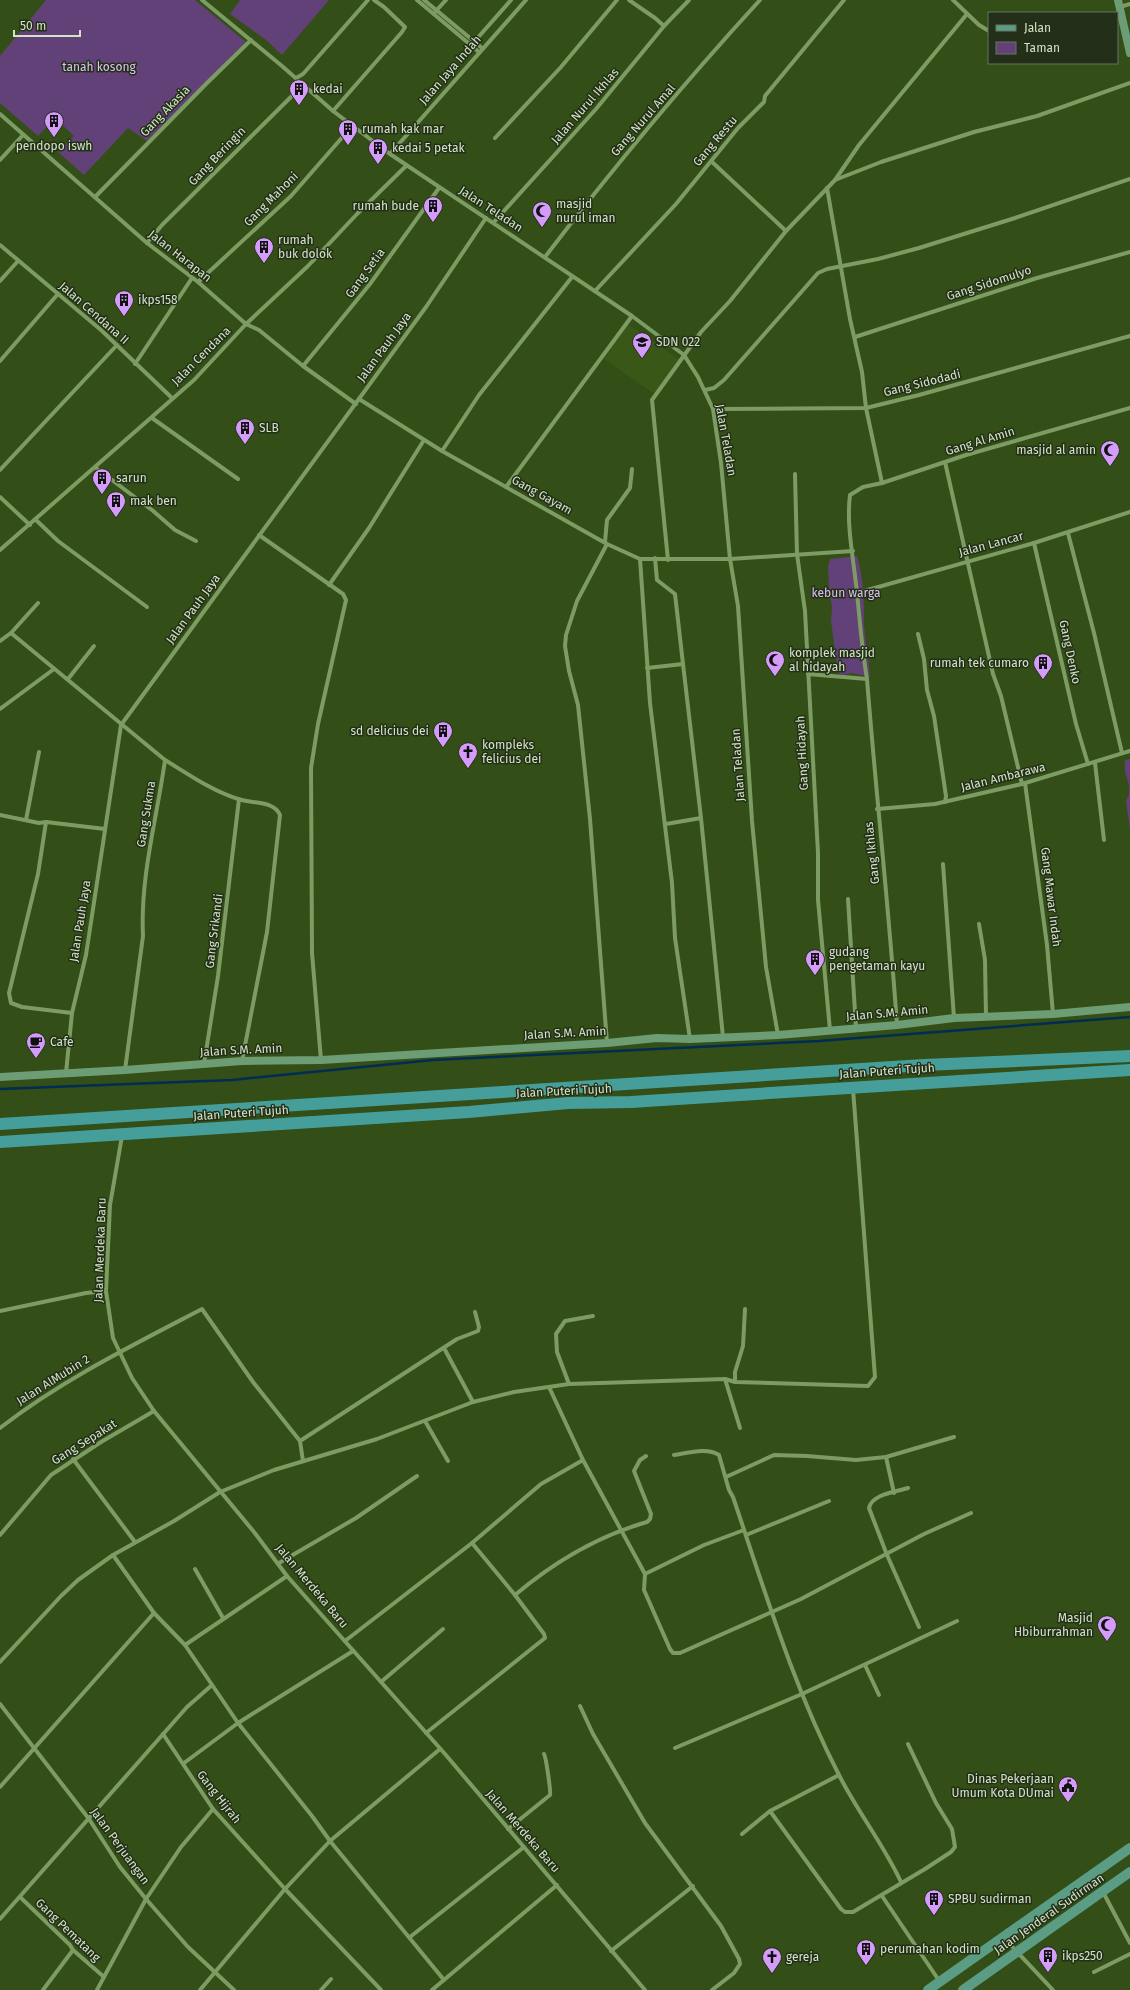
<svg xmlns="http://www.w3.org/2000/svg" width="1130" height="1990" viewBox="0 0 1130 1990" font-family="'Fira Sans',sans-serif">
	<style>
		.built { fill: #395817 }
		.green { fill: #624078 }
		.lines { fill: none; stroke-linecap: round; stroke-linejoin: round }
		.stream { stroke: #002c55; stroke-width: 2.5 }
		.street { stroke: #7d9c63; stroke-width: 4 }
		.secondary { stroke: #6c9d74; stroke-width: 8 }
		.primary { stroke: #5b9d84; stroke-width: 10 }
		.highway { stroke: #459e9a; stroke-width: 12 }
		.labels { text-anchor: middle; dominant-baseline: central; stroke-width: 3; stroke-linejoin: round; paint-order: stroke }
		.park-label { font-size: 12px; fill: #dec2f1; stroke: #232f18 }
		.street-label { font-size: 12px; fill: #d3e4c6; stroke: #232f18 }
		.poi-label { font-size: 12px; fill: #d3e4c6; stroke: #232f18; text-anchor: start }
	</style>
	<rect width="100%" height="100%" fill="#334e16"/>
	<path class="built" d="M628 324 680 360 656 395 604 359Z"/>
	<g class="green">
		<path d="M46 0H195L246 42 147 141 128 128 84 175 58 152 74 136 55 118 38 136 0 103V56Z"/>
		<path d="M240 0H329L282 55 266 40 230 14Z"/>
		<path d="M857 556C864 579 864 602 864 625 865 642 869 660 870 677L852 673 843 675 838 673 831 621 832 607 829 590 828 566 830 559Z"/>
		<path d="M1130 759V830L1126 801 1129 794V785L1125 772V760Z"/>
	</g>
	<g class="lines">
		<path class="stream" d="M0 1089 232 1080 433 1060 819 1041 1130 1017"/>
		<g class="street">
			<path d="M202 0 282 66 333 111 390 154 632 316 684 355 698 377 713 409 721 463 730 559 738 606 752 821 766 967 778 1035"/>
			<path d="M417 0 479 52"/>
			<path d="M424 0 482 48"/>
			<path d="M629 0 655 18 664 26"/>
			<path d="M953 0 979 25 989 31"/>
			<path d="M1120 7 1130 4"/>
			<path d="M435 12 446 0"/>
			<path d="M474 42 511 0"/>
			<path d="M296 78 303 74 368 0"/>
			<path d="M333 111 402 32 405 27 384 7 374 0"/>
			<path d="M0 114 147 243 198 282 246 324 259 330 303 366 356 404"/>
			<path d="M495 138 561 67 617 0"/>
			<path d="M390 154 526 0"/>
			<path d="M0 160 23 135"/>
			<path d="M711 161 786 231"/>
			<path d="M835 180 881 162 974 132 1037 116 1130 83"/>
			<path d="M827 188 850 319 862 372 866 408 882 483"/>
			<path d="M95 197 207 83 251 40"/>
			<path d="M494 222 596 109 664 26 689 0"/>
			<path d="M147 243 162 225 303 85"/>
			<path d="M0 245 101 330 172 398"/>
			<path d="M545 257C613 168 685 82 760 0"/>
			<path d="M0 281 18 261"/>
			<path d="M198 282 291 196 353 125"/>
			<path d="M595 291 676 204 738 128 764 102 765 96 844 0"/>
			<path d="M855 337 1037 278 1130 252"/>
			<path d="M0 361 57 295"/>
			<path d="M135 364 192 278"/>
			<path d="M303 366 370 284 439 188"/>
			<path d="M705 390 714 388 724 380 818 273 827 269 878 259 919 248 1015 218 1130 179"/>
			<path d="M359 399 442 451 607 544 640 559H730L853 551"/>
			<path d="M713 409 866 408 919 395 1130 336"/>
			<path d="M152 418 238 479"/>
			<path d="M442 451 479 395 572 277"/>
			<path d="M945 462 993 674 1001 696 1022 784"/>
			<path d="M96 468 152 510 175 530 196 541"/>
			<path d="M0 470 117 345"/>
			<path d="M795 474 797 554 805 611 818 853V900L830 1030"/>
			<path d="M506 487 632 316"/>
			<path d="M0 497 30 525"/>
			<path d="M36 520 58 541 147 607"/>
			<path d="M1068 533 1094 633 1122 753"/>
			<path d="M259 535 343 594 346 600 318 724 311 768 312 953 321 1060"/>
			<path d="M605 542 607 520 630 488 632 469"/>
			<path d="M1034 543 1076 724 1088 764"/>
			<path d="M0 550 194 380 246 324 308 266 357 214 406 166"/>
			<path d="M640 559 650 703 672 883 675 938 690 1039"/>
			<path d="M668 560 652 400 701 332 730 301 786 231 835 180 859 145 967 14"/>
			<path d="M329 585 369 528 424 440"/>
			<path d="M857 593 1034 543 1130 512"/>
			<path d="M11 633 165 760C157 818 140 877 143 936L125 1070"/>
			<path d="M918 634 924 659 927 690 934 716 946 796 945 802"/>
			<path d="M0 641 11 633 38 603"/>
			<path d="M683 664 701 818 723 1037"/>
			<path d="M647 668 683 664 675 594 657 580 655 558"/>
			<path d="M808 674 867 679C876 794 889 909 897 1025"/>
			<path d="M68 679 94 646"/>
			<path d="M867 679C862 650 860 622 857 593 854 561 846 526 850 495L863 487 882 483 966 455 1130 408"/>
			<path d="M0 709 54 669"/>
			<path d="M165 760C188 774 212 791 238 799 252 804 273 800 280 815L267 932 242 1061"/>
			<path d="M1095 763 1104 840"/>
			<path d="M1025 783 1047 945 1053 1014"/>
			<path d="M877 809 935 804 1022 784 1130 751"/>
			<path d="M0 815 39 823 46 822 105 829"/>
			<path d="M26 820 39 752"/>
			<path d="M46 822 38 874 9 993 11 1003 22 1007 72 1013"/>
			<path d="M666 824 701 818"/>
			<path d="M943 864 954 1018"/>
			<path d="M848 899 856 1028"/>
			<path d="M979 924 985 960 986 1017"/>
			<path d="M607 1043 590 819 578 705 569 671 565 646 566 635 577 601 607 544"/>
			<path d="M204 1064 218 976 239 799"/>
			<path d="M66 1073 72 1013 86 955 121 725 426 307 486 218"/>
			<path d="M122 1136 110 1205 106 1291 113 1338 132 1378 154 1411 254 1532 287 1576 445 1754 645 1990"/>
			<path d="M0 1311 86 1293 106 1291"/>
			<path d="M444 1348 473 1402"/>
			<path d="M725 1379 740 1428"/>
			<path d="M735 1382V1372L743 1346 745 1309"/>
			<path d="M569 1384 557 1352 556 1334 565 1321 593 1316"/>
			<path d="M549 1387 583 1460 645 1574"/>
			<path d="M425 1421 448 1461"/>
			<path d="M0 1428C62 1380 133 1345 202 1309L253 1382 300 1441 303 1461"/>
			<path d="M300 1441 457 1339 478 1331 479 1327 475 1312"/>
			<path d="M674 1455C688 1453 707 1447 719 1455L729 1490 733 1497C765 1591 793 1686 839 1775 857 1811 884 1845 901 1882"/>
			<path d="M886 1457 894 1493"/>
			<path d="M73 1459 135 1542"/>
			<path d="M726 1477 774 1455 807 1456 856 1460 886 1457 954 1437"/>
			<path d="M908 1488C896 1492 872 1494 869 1508L887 1555 919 1627"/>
			<path d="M744 1530 704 1545 645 1574 644 1590 670 1649 673 1653H680L801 1599 924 1534 971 1513"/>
			<path d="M0 1535 51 1475 101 1442 154 1411"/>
			<path d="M746 1535 829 1501"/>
			<path d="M113 1555 154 1613 185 1645 238 1723 312 1816 330 1841 444 1980"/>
			<path d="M279 1563 356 1518 417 1476"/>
			<path d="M195 1569 223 1618"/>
			<path d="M515 1595C554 1562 598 1536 647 1522L650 1519 651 1514 634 1471 640 1460 646 1456"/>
			<path d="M345 1641 472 1543 541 1484 583 1460"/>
			<path d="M185 1645 287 1576"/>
			<path d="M0 1662 61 1596 78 1580 113 1555 174 1521 220 1492 274 1470 377 1439 473 1402 514 1392 569 1384 725 1379 735 1382 868 1386 875 1377 853 1089"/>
			<path d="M865 1665 879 1695"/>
			<path d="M381 1682 443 1629"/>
			<path d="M0 1704 89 1819 120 1867 146 1899 188 1947 234 1990"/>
			<path d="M580 1706 593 1734 645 1823 721 1926 739 1959 740 1964 734 1973 712 1990"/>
			<path d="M426 1733 545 1638 544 1634 515 1595 472 1543"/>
			<path d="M163 1734 213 1809 285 1889 381 1990"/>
			<path d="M675 1748 802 1694 957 1621"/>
			<path d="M184 1763 238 1723 353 1651"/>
			<path d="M0 1787 154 1613"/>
			<path d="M770 1811 841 1909 845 1912H853L925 1869 951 1852 955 1847 952 1829 936 1803 908 1744"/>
			<path d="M508 1829 550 1795C551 1792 546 1757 544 1754"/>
			<path d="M742 1834 770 1811 839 1775"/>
			<path d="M1103 1892 1130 1943"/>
			<path d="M882 1896 940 1982"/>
			<path d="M20 1897 70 1945 73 1950 104 1977"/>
			<path d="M0 1919 187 1707 212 1685"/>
			<path d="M410 1937 524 1847"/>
			<path d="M1004 1938 1053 1990"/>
			<path d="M611 1951 693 1886"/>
			<path d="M1094 1972 1130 1954"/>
			<path d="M43 1990 73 1950"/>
			<path d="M97 1990 146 1899 181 1847 213 1809"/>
			<path d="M200 1990 285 1889 330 1841 440 1749"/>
			<path d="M321 1990 331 1979"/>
			<path d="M432 1990 557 1885"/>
		</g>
		<g class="secondary">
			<path d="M1118 0 1130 53"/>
			<path d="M0 1077 125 1070 242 1061 321 1060 607 1043 657 1038 690 1039 778 1035 897 1025 954 1018 1053 1014 1130 1007"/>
		</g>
		<g class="primary">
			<path d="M928 1990 1130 1848"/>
			<path d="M963 1990 1130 1872"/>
		</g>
		<g class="highway">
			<path d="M0 1124 924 1065 1130 1056"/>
			<path d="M0 1142 469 1112 568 1103 631 1102 1130 1070"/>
		</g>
	</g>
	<defs>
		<symbol id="building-pin" viewBox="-11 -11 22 30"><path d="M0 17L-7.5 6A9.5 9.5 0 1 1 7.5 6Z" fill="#d59bfa" stroke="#232f18"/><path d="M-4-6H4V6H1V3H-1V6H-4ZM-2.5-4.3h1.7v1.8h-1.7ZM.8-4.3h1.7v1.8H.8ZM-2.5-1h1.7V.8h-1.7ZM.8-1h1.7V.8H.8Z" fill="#111"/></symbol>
		<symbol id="mosque-pin" viewBox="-11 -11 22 30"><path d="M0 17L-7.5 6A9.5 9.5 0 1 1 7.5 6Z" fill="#d59bfa" stroke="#232f18"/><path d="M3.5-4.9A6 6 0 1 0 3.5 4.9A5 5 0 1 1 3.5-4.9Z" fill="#111"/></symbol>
		<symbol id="school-pin" viewBox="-11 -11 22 30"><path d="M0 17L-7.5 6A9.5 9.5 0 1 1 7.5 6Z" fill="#d59bfa" stroke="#232f18"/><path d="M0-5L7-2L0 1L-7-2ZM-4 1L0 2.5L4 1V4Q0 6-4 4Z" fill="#111"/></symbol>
		<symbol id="church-pin" viewBox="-11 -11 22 30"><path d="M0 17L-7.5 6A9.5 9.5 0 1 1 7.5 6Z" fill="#d59bfa" stroke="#232f18"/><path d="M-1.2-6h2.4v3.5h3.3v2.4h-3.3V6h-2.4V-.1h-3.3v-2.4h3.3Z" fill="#111"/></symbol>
		<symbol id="cafe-pin" viewBox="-11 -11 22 30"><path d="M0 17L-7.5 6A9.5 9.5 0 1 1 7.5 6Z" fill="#d59bfa" stroke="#232f18"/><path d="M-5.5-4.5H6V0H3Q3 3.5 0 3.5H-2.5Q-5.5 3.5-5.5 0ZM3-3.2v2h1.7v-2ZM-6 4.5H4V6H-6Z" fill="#111"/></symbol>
		<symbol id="civic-pin" viewBox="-11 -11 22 30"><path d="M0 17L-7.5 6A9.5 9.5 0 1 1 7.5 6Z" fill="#d59bfa" stroke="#232f18"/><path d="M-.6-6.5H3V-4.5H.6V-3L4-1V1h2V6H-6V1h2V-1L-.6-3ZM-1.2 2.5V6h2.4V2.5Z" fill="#111"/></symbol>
	</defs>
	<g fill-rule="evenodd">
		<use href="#building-pin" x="288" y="78" width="22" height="30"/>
		<use href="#building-pin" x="43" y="110" width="22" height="30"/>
		<use href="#building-pin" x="337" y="118" width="22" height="30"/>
		<use href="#building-pin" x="367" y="137" width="22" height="30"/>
		<use href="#building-pin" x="422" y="195" width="22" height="30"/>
		<use href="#mosque-pin" x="531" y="200" width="22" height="30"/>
		<use href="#building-pin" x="253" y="236" width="22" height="30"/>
		<use href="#building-pin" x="113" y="289" width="22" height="30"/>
		<use href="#school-pin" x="631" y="331" width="22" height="30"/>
		<use href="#building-pin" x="234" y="417" width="22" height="30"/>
		<use href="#mosque-pin" x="1099" y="439" width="22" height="30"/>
		<use href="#building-pin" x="91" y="467" width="22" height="30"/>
		<use href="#building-pin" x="105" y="490" width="22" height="30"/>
		<use href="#mosque-pin" x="764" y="649" width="22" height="30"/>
		<use href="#building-pin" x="1032" y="652" width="22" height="30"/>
		<use href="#building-pin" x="432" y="720" width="22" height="30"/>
		<use href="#church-pin" x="457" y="741" width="22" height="30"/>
		<use href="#building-pin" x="804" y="948" width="22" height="30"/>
		<use href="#cafe-pin" x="25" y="1031" width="22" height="30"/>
		<use href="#mosque-pin" x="1096" y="1614" width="22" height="30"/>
		<use href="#civic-pin" x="1057" y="1775" width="22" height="30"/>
		<use href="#building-pin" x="923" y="1888" width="22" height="30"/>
		<use href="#building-pin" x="855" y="1938" width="22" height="30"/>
		<use href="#building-pin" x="1037" y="1945" width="22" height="30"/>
		<use href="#church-pin" x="761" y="1946" width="22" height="30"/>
	</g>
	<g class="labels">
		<g class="park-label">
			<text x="99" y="67">tanah kosong</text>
			<text x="846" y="593">kebun warga</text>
		</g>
		<g class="street-label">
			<text transform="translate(450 70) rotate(-49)">Jalan Jaya Indah</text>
			<text transform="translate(585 106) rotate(-49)">Jalan Nurul Ikhlas</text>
			<text transform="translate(165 111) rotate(-46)">Gang Akasia</text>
			<text transform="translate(643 120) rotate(-49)">Gang Nurul Amal</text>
			<text transform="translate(715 141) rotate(-50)">Gang Restu</text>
			<text transform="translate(217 156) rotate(-46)">Gang Beringin</text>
			<text transform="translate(271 199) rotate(-45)">Gang Mahoni</text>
			<text transform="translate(491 209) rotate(33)">Jalan Teladan</text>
			<text transform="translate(180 256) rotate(38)">Jalan Harapan</text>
			<text transform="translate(365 273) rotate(-54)">Gang Setia</text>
			<text transform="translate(989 283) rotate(-18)">Gang Sidomulyo</text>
			<text transform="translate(94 313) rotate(41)">Jalan Cendana II</text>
			<text transform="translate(384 347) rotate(-54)">Jalan Pauh Jaya</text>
			<text transform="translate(201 356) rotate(-45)">Jalan Cendana</text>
			<text transform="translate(922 383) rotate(-14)">Gang Sidodadi</text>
			<text transform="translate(726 440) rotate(80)">Jalan Teladan</text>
			<text transform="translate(980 441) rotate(-17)">Gang Al Amin</text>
			<text transform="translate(542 495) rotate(29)">Gang Gayam</text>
			<text transform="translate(991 544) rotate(-15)">Jalan Lancar</text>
			<text transform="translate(193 609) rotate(-54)">Jalan Pauh Jaya</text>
			<text transform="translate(1070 652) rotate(78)">Gang Denko</text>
			<text transform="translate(802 753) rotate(-93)">Gang Hidayah</text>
			<text transform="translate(738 765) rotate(-94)">Jalan Teladan</text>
			<text transform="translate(1003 777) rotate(-14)">Jalan Ambarawa</text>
			<text transform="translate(146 814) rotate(-81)">Gang Sukma</text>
			<text transform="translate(872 853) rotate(-96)">Gang Ikhlas</text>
			<text transform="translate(1051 897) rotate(83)">Gang Mawar Indah</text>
			<text transform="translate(80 921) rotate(-81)">Jalan Pauh Jaya</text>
			<text transform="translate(214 931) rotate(-83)">Gang Srikandi</text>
			<text transform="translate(887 1013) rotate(-5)">Jalan S.M. Amin</text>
			<text transform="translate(565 1033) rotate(-3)">Jalan S.M. Amin</text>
			<text transform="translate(241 1050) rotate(-3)">Jalan S.M. Amin</text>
			<text transform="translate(887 1071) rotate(-4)">Jalan Puteri Tujuh</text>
			<text transform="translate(564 1091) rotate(-3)">Jalan Puteri Tujuh</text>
			<text transform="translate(241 1113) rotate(-4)">Jalan Puteri Tujuh</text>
			<text transform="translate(100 1250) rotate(-88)">Jalan Merdeka Baru</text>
			<text transform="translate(53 1380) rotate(-32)">Jalan AlMubin 2</text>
			<text transform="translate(84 1442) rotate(-32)">Gang Sepakat</text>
			<text transform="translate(312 1586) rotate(50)">Jalan Merdeka Baru</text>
			<text transform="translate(219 1797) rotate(52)">Gang Hijrah</text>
			<text transform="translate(523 1831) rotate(49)">Jalan Merdeka Baru</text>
			<text transform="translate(120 1846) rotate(54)">Jalan Perjuangan</text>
			<text transform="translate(1049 1914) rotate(-35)">Jalan Jenderal Sudirman</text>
			<text transform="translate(68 1930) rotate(44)">Gang Pematang</text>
		</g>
		<g class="poi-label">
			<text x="313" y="89">kedai</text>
			<text x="362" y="129">rumah kak mar</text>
			<text x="54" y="146" text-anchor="middle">pendopo iswh</text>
			<text x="392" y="148">kedai 5 petak</text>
			<text x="556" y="204">masjid<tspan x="556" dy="14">nurul iman</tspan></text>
			<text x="419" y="206" text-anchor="end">rumah bude</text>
			<text x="278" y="240">rumah<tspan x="278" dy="14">buk dolok</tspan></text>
			<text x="138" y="300">ikps158</text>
			<text x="656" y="342">SDN 022</text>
			<text x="259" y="428">SLB</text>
			<text x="1096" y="450" text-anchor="end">masjid al amin</text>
			<text x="116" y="478">sarun</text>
			<text x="130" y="501">mak ben</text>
			<text x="789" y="653">komplek masjid<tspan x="789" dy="14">al hidayah</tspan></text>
			<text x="1029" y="663" text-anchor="end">rumah tek cumaro</text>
			<text x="429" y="731" text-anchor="end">sd delicius dei</text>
			<text x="482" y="745">kompleks<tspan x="482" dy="14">felicius dei</tspan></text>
			<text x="829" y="952">gudang<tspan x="829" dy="14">pengetaman kayu</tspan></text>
			<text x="50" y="1042">Cafe</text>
			<text x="1093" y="1618" text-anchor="end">Masjid<tspan x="1093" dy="14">Hbiburrahman</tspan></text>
			<text x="1054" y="1779" text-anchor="end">Dinas Pekerjaan<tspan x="1054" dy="14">Umum Kota DUmai</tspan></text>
			<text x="948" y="1899">SPBU sudirman</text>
			<text x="880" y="1949">perumahan kodim</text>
			<text x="1062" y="1956">ikps250</text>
			<text x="786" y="1957">gereja</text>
		</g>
	</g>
	<rect x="988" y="12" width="130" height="52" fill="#232f18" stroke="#69775e"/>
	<rect x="996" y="25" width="20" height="6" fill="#5b9d84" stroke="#69775e"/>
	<text x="1024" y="32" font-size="12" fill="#d3e4c6">Jalan</text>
	<rect x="996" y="42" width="20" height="12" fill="#624078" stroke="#69775e"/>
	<text x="1024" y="52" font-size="12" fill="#d3e4c6">Taman</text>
	<path d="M14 30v6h66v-6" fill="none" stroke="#d3e4c6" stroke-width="2"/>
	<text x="20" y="30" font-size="12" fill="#d3e4c6" stroke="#232f18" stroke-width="3" paint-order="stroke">50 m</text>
</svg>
